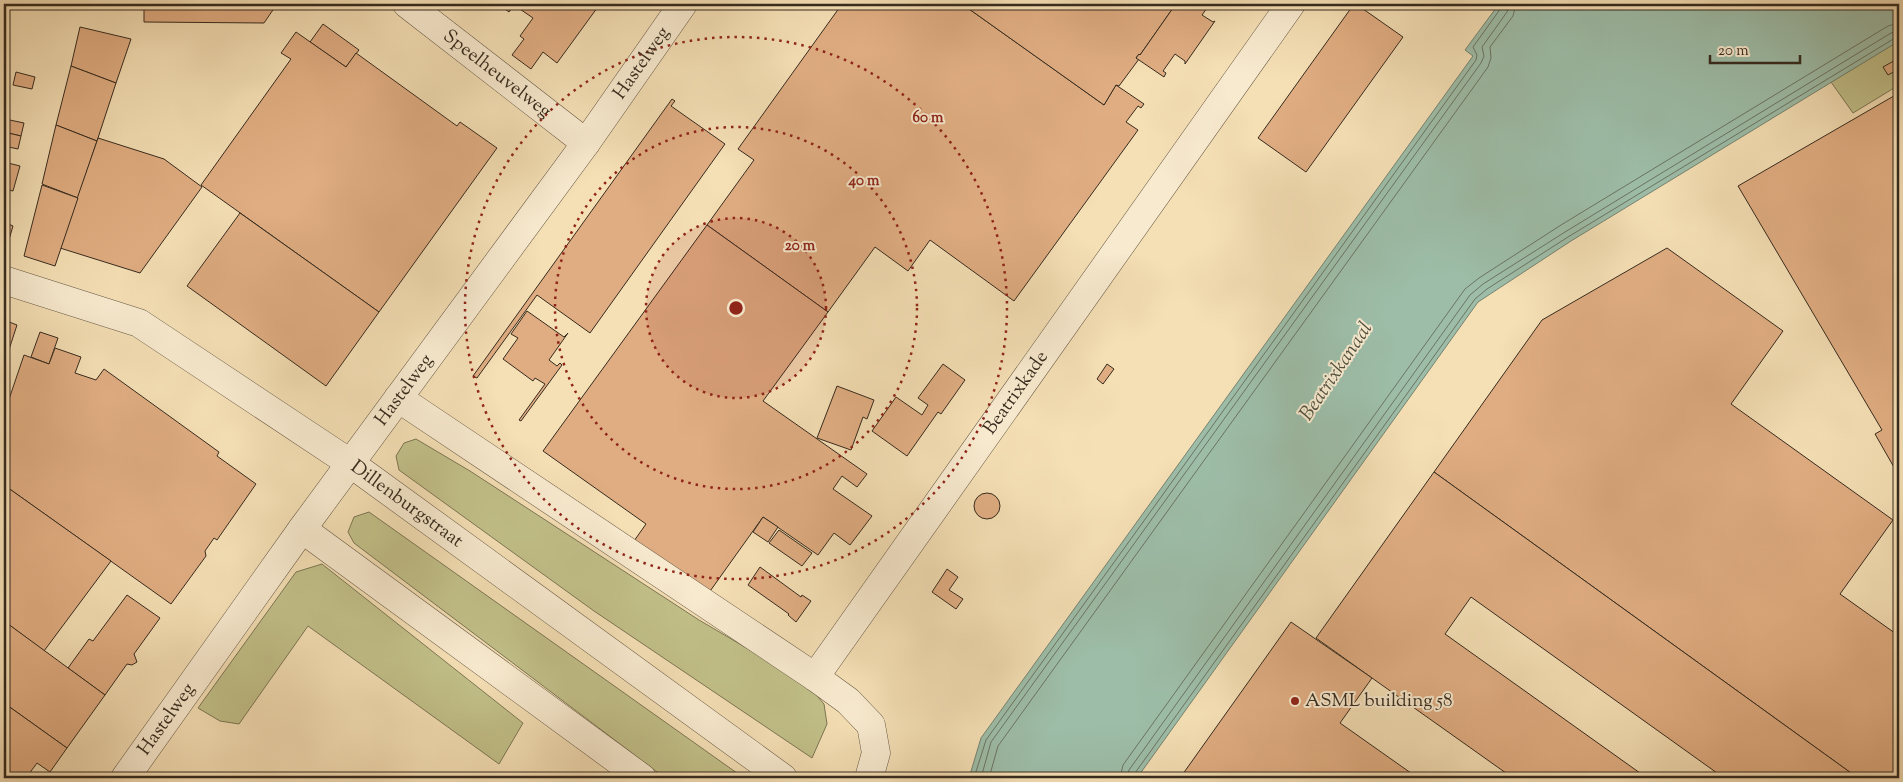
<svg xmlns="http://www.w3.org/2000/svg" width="1903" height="782" viewBox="0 0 1903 782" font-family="'Sorts Mill Goudy',serif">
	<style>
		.green { fill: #c2c089; stroke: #7c7654 }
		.water { fill: #9dbda8; stroke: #748371 }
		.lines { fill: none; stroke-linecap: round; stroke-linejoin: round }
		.shore { stroke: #6a7463; stroke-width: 1 }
		.building { fill: #e0ad82; stroke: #362b1e }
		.minor-casing { stroke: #665844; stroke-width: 29 }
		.minor { stroke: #f8eacf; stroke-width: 28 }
		.ring { fill: none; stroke: #8f2418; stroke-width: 2.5; stroke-dasharray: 2.5 5 }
		.poi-dot { fill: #8f2418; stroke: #f8eacf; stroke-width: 2 }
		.labels { text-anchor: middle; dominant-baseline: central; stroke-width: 4; stroke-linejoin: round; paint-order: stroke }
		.street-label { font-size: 19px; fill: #362b1e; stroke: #f8eacf }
		.poi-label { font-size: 19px; fill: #362b1e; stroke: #f8eacf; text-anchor: start }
		.water-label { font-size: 20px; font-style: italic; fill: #505040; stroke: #f8eacf }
		.centre { fill: #8f2418; stroke: #f8eacf; stroke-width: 2.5 }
		.ring-label { font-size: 15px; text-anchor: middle; font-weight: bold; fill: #8f2418; stroke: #f8eacf; stroke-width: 4; stroke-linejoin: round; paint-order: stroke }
	</style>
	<rect width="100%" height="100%" fill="#f5dfb5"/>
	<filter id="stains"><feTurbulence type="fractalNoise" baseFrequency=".004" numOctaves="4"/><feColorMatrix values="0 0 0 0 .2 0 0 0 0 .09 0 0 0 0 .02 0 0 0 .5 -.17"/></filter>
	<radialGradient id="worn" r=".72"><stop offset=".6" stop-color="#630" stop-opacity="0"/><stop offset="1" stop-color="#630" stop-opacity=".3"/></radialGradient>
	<g class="green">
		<path d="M1899 41V85L1853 113 1831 82Z"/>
		<path d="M416 439 470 471 699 620 806 683 824 704 827 724 812 758 594 611 399 470 396 456 404 443Z"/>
		<path d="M369 512 744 778H665L354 543 348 532 354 517Z"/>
		<path d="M322 564 523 723 499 764 308 626 239 724 220 721 198 708 296 572Z"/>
	</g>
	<path class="water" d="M1499 4H1899V41L1571 241 1478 302 1137 778H969L981 738 1473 56 1465 50Z"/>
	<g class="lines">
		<g class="shore">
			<path d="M974 778 986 740 1476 60 1477 55 1473 47 1501 8 1502 4"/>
			<path d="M981 778 991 742 1481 63 1484 56 1482 47 1507 12 1509 4"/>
			<path d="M989 778 998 746 1488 67 1491 58 1490 47 1513 16 1516 4"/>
			<path d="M1120 778 1123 765 1465 289 1479 278 1561 225 1888 26 1899 23"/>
			<path d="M1127 778 1129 770 1470 295 1483 284 1565 232 1891 33 1899 31"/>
			<path d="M1133 778 1135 773 1475 299 1487 289 1568 237 1895 38 1899 37"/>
		</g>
	</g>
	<g class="building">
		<path d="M144 4H277L264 23 144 22Z"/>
		<path d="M498 4H600L557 63 543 52 531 69 512 55 524 39 520 36 533 18 514 5 509 12Z"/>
		<path d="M842 4H962L1104 105 1116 85 1144 104 1141 108 1138 106 1126 122 1138 130 1014 301 930 240 908 271 875 247 828 312 707 225 754 160 738 149Z"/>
		<path d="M962 4H1159L1162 6 1167 4 1173 8 1140 55 1139 54 1136 58 1139 59 1119 86 1116 85 1104 105Z"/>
		<path d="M1167 4H1210L1202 15 1213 22 1215 21 1185 64V61L1175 54 1163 71 1166 73 1164 77 1136 58 1139 54 1140 55 1173 8Z"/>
		<path d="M1354 4H1356L1403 37 1306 172 1258 138Z"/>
		<path d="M323 24 359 50 346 67 310 42Z"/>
		<path d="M80 27 131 39 116 83 71 66Z"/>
		<path d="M296 32 346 67 356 53 457 126 460 122 497 148 379 312 201 185 291 59 281 53Z"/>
		<path d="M1899 58V69L1888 75 1883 67Z"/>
		<path d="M71 66 116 83 97 141 56 125Z"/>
		<path d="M16 72 35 77 32 89 13 85Z"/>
		<path d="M1899 93V476L1875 434 1882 430 1738 186Z"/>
		<path d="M672 99 675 101 671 106 725 144 590 333 537 295 477 378 473 376Z"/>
		<path d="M5 119 24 123 21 136 4 132Z"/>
		<path d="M56 125 97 141 78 198 42 184Z"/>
		<path d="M4 132 21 136 18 149 4 146Z"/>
		<path d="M98 138 164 159 202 187 140 273 60 248Z"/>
		<path d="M4 162 20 166 13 191 4 189Z"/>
		<path d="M42 185 78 198 55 266 24 256Z"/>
		<path d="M240 213 379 312 326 386 187 286Z"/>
		<path d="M4 222 13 226 5 253H4Z"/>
		<path d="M707 225 828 312 763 401 867 474 857 487 842 476 833 489 872 516 850 545 834 533 818 555 763 517 708 594 634 541 646 524 543 451Z"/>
		<path d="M1667 248 1783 331 1731 404 1893 520 1840 594 1899 636V778H1858L1434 472 1542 320Z"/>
		<path d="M527 311 564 337 568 333 549 360 557 366 560 363 562 365 521 421 519 420 545 384 535 378 533 381 503 359 518 338 511 334Z"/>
		<path d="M4 320 17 325 4 365Z"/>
		<path d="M40 332 58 338 49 364 31 357Z"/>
		<path d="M55 348 81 357 75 373 96 380 104 369 219 452 217 456 256 484 217 540 214 538 205 551 206 556 171 604 4 485V414L24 355 49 364Z"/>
		<path d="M943 364 965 380 941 414 938 412 907 456 872 431 896 397 922 415 928 405 918 398Z"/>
		<path d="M1107 364 1114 369 1103 384 1097 379Z"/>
		<path d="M837 386 874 400 867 419 863 417 851 450 817 438Z"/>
		<path d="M1434 472 1858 778H1724L1471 597 1445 634 1647 778H1513L1372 678 1316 638Z"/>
		<path d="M4 485 111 561 44 651 4 621Z"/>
		<circle cx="987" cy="506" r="13"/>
		<path d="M763 517 778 527 768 542 753 532Z"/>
		<path d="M779 530 812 553 802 566 769 543Z"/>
		<path d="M760 567 801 597 802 595 811 601 796 622 788 615 789 614 748 585Z"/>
		<path d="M947 569 958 577 949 590 963 599 956 609 932 592Z"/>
		<path d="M127 595 160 618 134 654 137 662 132 665 127 664 105 695 68 668 89 639 93 641Z"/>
		<path d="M4 621 105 695 67 748 4 703Z"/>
		<path d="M1291 622 1372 678 1340 723 1418 778H1180Z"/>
		<path d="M4 703 67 748 50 772 37 763 26 778H4Z"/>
	</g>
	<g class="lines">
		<defs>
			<g id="minor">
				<path id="s1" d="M407 4 586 143"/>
				<path id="s2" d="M4 280 139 323 350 463 783 778"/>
				<path d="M398 398 815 677 848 701 871 725 876 753 869 778"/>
				<path d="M302 529 642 778"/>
				<path id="s3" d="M815 677 1291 4"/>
				<path id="s4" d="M125 778 302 529 586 143 683 4"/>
			</g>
		</defs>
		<use href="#minor" class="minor-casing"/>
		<use href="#minor" class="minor"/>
	</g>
	<circle cx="736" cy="308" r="90" fill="#8f2418" fill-opacity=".12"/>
	<g class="ring">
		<circle cx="736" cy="308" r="90"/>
		<circle cx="736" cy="308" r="181"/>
		<circle cx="736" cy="308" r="271"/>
	</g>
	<circle class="poi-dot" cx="1295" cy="701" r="5"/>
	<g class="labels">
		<g class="street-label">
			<text stroke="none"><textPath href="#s4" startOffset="882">Hastelweg</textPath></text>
			<text stroke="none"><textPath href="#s1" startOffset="114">Speelheuvelweg</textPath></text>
			<text stroke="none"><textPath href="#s4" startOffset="478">Hastelweg</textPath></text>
			<text stroke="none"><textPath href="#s3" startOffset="348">Beatrixkade</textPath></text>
			<text stroke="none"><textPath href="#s2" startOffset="465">Dillenburgstraat</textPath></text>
			<text stroke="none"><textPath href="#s4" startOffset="72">Hastelweg</textPath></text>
		</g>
		<g class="poi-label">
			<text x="1305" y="701">ASML building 58</text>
		</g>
		<g class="water-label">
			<text transform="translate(1337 372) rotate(-56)">Beatrixkanaal</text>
		</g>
	</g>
	<circle cx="736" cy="308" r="8" class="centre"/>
	<g class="ring-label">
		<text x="928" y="122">60 m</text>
		<text x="864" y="185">40 m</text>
		<text x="800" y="250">20 m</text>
	</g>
	<rect width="1903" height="782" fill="none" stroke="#f5dfb5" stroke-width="20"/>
	<rect x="5" y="5" width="1893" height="772" fill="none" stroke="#362b1e" stroke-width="2.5"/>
	<rect x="10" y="10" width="1883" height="762" fill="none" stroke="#362b1e"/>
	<path d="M1710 55v8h90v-8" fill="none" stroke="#362b1e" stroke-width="2.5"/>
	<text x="1718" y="55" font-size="15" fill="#362b1e" stroke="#f8eacf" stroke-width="4" paint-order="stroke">20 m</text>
	<rect width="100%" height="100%" filter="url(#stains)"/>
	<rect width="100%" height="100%" fill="url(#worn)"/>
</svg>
